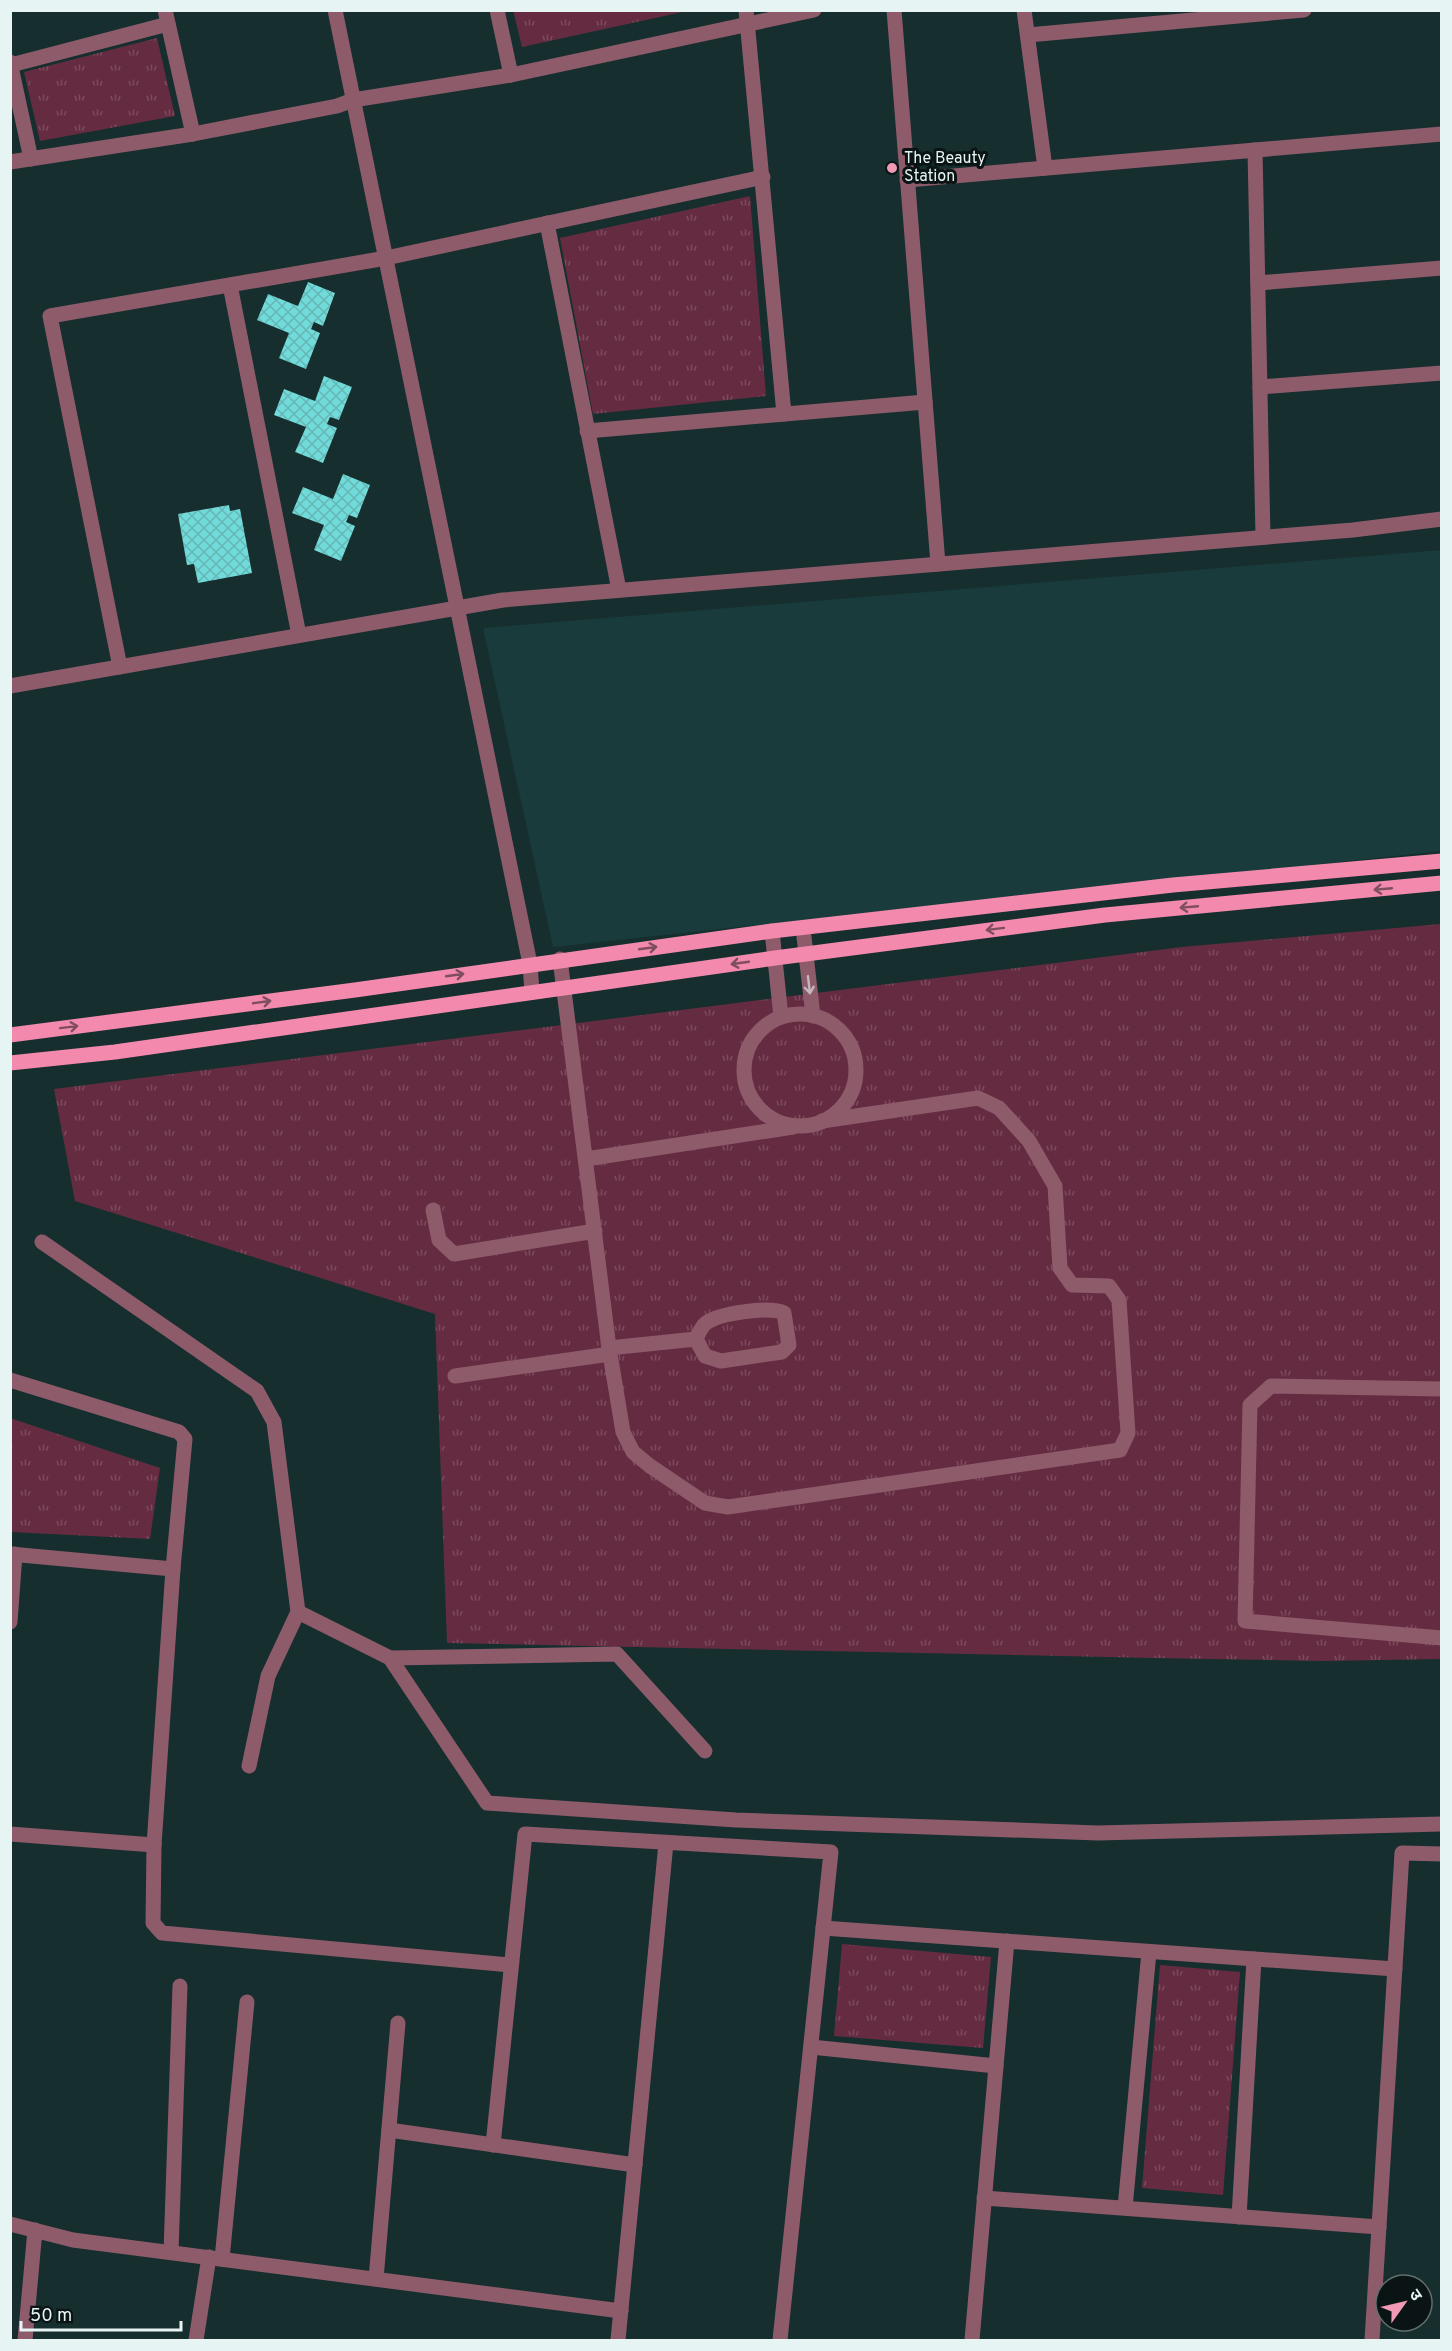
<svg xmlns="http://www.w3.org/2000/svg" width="1452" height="2351" viewBox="0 0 1452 2351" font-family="Overpass,'Noto Sans Devanagari',sans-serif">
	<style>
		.built { fill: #193b3b }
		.park { fill: url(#park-tufts) }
		.building { fill: url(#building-cross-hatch) }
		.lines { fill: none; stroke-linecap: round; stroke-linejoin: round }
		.minor { stroke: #8e5b6b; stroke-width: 15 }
		.major { stroke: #f389ad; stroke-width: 15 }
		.oneway { stroke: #7e4e60 }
		.oneway2 { stroke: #c3b7bd }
		.poi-dot { fill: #f09ab6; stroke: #0a1414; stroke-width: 2 }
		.labels { text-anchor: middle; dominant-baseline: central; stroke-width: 6; stroke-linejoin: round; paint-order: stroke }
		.poi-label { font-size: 16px; fill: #e7f4f4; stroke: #0a1414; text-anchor: start }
	</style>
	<defs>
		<pattern id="park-tufts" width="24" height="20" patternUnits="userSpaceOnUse" patternTransform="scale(1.5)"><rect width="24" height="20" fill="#652c41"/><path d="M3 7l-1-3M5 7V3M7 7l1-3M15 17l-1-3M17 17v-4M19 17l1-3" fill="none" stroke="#7b4b5d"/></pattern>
		<pattern id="building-cross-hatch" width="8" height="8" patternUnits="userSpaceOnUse" patternTransform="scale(1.5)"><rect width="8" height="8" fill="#71dbda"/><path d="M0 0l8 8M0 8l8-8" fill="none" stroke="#66b6b6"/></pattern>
	</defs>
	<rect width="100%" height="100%" fill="#162e2e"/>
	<path class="built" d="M1441 550V851L553 947 483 628Z"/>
	<g class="park">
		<path d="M513 10H687V11L522 47Z"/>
		<path d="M157 38 175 116 40 141 24 72Z"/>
		<path d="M750 196 766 396 593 414 560 238Z"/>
		<path d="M1441 924V1659L1323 1661 1154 1658 447 1643 435 1314 75 1201 54 1089 1182 947Z"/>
		<path d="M10 1418 160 1468 150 1539 11 1532Z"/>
		<path d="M842 1944 991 1957 983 2048 834 2036Z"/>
		<path d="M1160 1965 1240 1972 1223 2195 1142 2188Z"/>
	</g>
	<g class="building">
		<path d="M308 282 335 293 323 326 314 322 311 329 320 333 306 369 279 358 289 333 257 320 268 294 298 306Z"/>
		<path d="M324 376 352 387 339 420 330 417 327 424 337 428 323 463 295 452 306 427 274 415 284 389 315 401Z"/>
		<path d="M343 474 370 485 357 518 349 515 346 522 355 526 341 561 314 550 324 525 292 513 303 487 333 499Z"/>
		<path d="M229 505 230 511 240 509 252 573 198 583 194 564 187 565 178 514Z"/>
	</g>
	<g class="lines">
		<g class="minor">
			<path d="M165 10 193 134"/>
			<path d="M335 10 530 964 532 992"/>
			<path d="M497 10 511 75"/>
			<path d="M746 10 784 414"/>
			<path d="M894 10 938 564"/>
			<path d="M1024 10 1045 168"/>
			<path d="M1028 35 1304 10"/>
			<path d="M10 62 31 159"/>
			<path d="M11 65 168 24"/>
			<path d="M1255 150 1263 537"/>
			<path d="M10 162 193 134 337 106 353 100 511 75 814 10"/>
			<path d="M907 180 1442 134"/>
			<path d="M547 223 619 590"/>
			<path d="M1258 283 1442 268"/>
			<path d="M230 285 299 635"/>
			<path d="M1260 387 1442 373"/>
			<path d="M587 431 925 402"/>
			<path d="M120 667 50 316 386 258 763 177"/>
			<path d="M10 686 503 600 1353 530 1442 519"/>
			<path d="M803 928 813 1016"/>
			<path d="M772 931 781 1017"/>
			<path d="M560 959 609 1348 623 1432 633 1452 650 1466 705 1503 728 1507 1120 1450 1128 1433 1119 1300 1109 1286 1072 1285 1060 1268 1055 1186 1029 1141 999 1108 978 1098 822 1121"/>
			<circle cx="800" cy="1070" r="56"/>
			<path d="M586 1159 793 1127"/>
			<path d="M433 1210 439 1240 454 1254 595 1231"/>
			<path d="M42 1242 257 1391 274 1422 298 1612 268 1676 249 1766"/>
			<path d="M609 1348 696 1339C699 1333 701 1327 706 1323 720 1313 770 1306 784 1313L789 1345 782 1352 721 1361 705 1356 696 1339"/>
			<path d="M455 1376 610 1354"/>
			<path d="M10 1380 179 1432 185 1439 173 1569 154 1845 153 1923 162 1933 511 1965"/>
			<path d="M1442 1389 1271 1386 1250 1405 1245 1621 1442 1638"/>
			<path d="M10 1554 173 1569"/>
			<path d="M298 1612 390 1658 487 1803 736 1820 1098 1833 1442 1824"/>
			<path d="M10 1622 15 1554"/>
			<path d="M390 1658 617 1654 705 1751"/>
			<path d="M10 1834 154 1845"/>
			<path d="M823 1928 1395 1969"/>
			<path d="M811 2047 996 2066"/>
			<path d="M389 2130 635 2165"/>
			<path d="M493 2145 525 1834 831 1852 780 2340"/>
			<path d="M984 2198 1379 2227"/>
			<path d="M1125 2208 1149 1952"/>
			<path d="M1239 2217 1254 1959"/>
			<path d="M10 2224 73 2240 621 2311"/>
			<path d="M171 2252 180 1986"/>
			<path d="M222 2259 247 2002"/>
			<path d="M376 2279 398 2023"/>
			<path d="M25 2340 35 2230"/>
			<path d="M196 2340 209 2257"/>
			<path d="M618 2340 666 1843"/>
			<path d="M972 2340 1007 1941"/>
			<path d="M1372 2340 1402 1853 1442 1854"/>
		</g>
		<g class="major">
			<path d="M10 1035 355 990 772 931 1173 885 1442 861"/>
			<path d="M10 1063 115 1052 775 958 1105 915 1442 883"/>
		</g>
	</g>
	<defs><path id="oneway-shaft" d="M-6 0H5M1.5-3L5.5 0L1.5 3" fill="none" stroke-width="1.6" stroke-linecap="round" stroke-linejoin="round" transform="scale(1.5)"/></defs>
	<g class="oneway">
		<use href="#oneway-shaft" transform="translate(1383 889) rotate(175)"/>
		<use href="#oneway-shaft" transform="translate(1189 907) rotate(175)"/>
		<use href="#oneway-shaft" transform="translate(995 929) rotate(173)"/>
		<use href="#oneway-shaft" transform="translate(648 948) rotate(-8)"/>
		<use href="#oneway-shaft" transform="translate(740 963) rotate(172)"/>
		<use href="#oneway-shaft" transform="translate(455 975) rotate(-8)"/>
		<use href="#oneway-shaft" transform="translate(262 1002) rotate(-8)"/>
		<use href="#oneway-shaft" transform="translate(69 1027) rotate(-7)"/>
	</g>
	<use class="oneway2" href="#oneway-shaft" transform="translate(809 985) rotate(83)"/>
	<circle class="poi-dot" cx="892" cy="168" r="6"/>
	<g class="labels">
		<g class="poi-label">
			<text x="904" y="159">The Beauty<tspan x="904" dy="18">Station</tspan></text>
		</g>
	</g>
	<rect width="1452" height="2351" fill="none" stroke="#e7f4f4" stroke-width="24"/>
	<g transform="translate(1404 2303) rotate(56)"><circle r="28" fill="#0a1414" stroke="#626e6e" stroke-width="1.5"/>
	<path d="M0-4.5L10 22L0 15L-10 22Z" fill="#f09ab6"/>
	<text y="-9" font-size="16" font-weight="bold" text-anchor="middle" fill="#e7f4f4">उ</text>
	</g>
	<path d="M21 2321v9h160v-9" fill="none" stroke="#e7f4f4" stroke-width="3"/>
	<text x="30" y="2321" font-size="18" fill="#e7f4f4" stroke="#0a1414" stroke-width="4.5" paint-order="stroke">50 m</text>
</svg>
